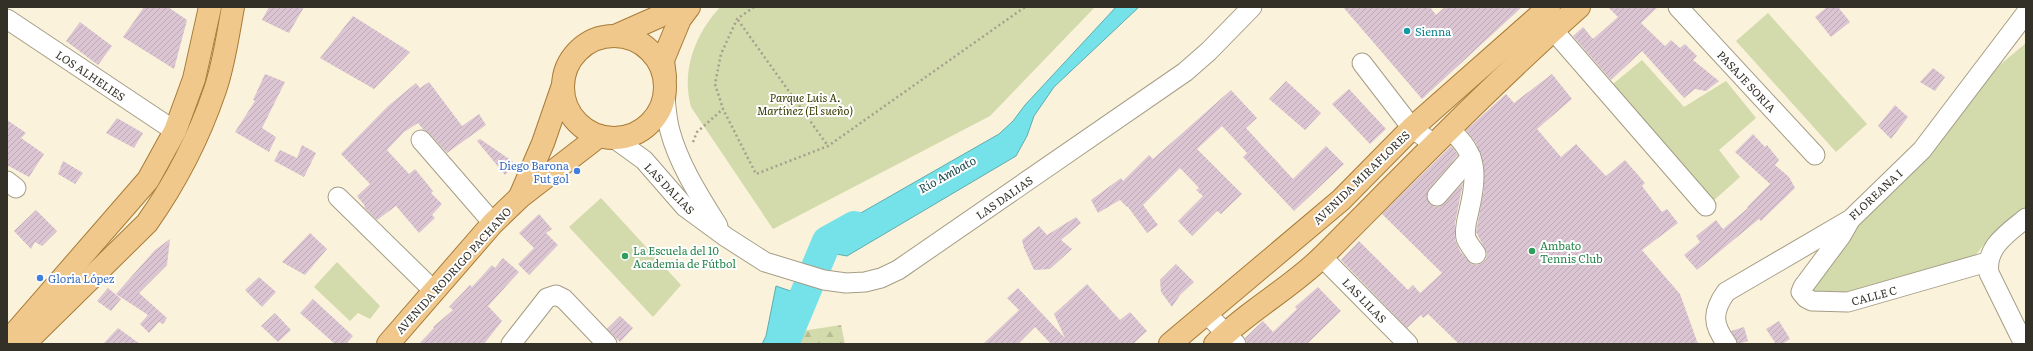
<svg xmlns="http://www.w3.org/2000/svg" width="2033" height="351" viewBox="0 0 2033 351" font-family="Literata,serif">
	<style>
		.green { fill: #d3daab }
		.forest { fill: url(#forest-firs) }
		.water { fill: #75e1e8; stroke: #61acae }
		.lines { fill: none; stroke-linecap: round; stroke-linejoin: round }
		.river { stroke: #75e1e8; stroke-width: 30 }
		.building { fill: url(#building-hatch) }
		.minor-casing { stroke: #a59d86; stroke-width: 21 }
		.major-casing { stroke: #a87b37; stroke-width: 24 }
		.path { stroke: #a5a08e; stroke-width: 2.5; stroke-dasharray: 2 3; stroke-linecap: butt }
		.minor { stroke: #fff; stroke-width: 19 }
		.major { stroke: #f1c88c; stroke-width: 22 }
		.culture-dot { fill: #0f9aa8; stroke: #fff; stroke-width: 1.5 }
		.shop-dot { fill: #3f7fe0; stroke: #fff; stroke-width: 1.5 }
		.leisure-dot { fill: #2e9e5b; stroke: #fff; stroke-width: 1.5 }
		.labels { text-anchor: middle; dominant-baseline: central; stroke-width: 4; stroke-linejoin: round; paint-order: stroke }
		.culture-label { font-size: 11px; fill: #0d838f; stroke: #fff; text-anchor: start }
		.street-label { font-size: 11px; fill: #333027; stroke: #fff }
		.park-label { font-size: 11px; font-style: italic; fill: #383c00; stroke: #fff }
		.shop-label { font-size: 11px; fill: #366cbe; stroke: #fff; text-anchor: end }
		.leisure-label { font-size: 11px; fill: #27864d; stroke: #fff; text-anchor: start }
		.water-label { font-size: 12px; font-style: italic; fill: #17484b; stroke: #fff }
	</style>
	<defs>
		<pattern id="forest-firs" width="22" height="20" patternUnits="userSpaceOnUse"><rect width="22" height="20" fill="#d3daab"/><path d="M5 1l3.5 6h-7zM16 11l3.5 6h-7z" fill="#b6bb93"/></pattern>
		<pattern id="building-hatch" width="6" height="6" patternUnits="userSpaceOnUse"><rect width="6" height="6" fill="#dcc5d3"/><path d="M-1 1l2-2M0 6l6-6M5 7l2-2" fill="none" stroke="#bdaab5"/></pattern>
	</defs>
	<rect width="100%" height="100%" fill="#faf2da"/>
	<g class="green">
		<path d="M720 7H1095L990 116 773 229 691 107C681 70 695 35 720 7Z"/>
		<path d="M1768 13 1867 124 1836 152 1736 41Z"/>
		<path d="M2026 43V220L1994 232 1974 257 1855 295H1812L1811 287 1839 242 1995 69Z"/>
		<path d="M1642 60 1684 107 1726 81 1756 118 1719 150 1740 177 1703 210 1602 93Z"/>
		<path d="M601 198 681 285 653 317 569 227Z"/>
		<path d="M337 262 380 306 370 319 358 313 350 321 314 287Z"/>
	</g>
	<path class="forest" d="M841 325 845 344H796L802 331Z"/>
	<g class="water">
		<path d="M1116 7H1139L1054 87 1034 116 1027 136 1016 156 847 256 814 250 824 234 999 134 1013 121 1025 105Z"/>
		<path d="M776 286 808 297 798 332 792 344H762L766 336Z"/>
	</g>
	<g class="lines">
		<path class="river" d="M784 344 827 241 854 226"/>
	</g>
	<g class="building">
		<path d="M144 7H168L187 20 174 69 123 37Z"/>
		<path d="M269 7H304L289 33 262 20Z"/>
		<path d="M1343 7H1430L1436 15 1445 7H1522L1422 99Z"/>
		<path d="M1608 7H1658L1641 23 1665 46 1671 40 1680 48 1685 44 1697 56 1693 60 1719 81 1706 91 1695 89 1684 98 1642 51 1611 80 1573 36 1583 27 1593 39 1618 17Z"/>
		<path d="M1827 7H1838L1850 22 1831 37 1815 17Z"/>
		<path d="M353 16 410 52 374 89 320 58Z"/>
		<path d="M80 22 112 46 98 65 66 41Z"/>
		<path d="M1933 68 1945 77 1935 91 1920 82Z"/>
		<path d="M265 74 285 82 262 128 276 137 269 152 235 132 255 101 253 100Z"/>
		<path d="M1552 74 1572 99 1537 129 1561 157 1576 144 1606 176 1625 160 1645 183 1642 186 1662 212 1667 209 1678 223 1642 250 1680 294 1698 344H1459L1428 314 1423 318 1421 315 1407 328 1341 260 1359 241 1408 290 1413 285 1420 293 1442 273 1382 214 1451 146 1458 155 1429 189 1427 199 1430 204 1435 207 1441 206 1463 183 1455 223V240L1460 251 1471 264 1477 265 1482 263 1486 259 1487 253 1476 232 1484 189V166L1476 143 1466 130 1506 94 1514 103Z"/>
		<path d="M1286 81 1321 113 1305 130 1269 99Z"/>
		<path d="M429 82 462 126 479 114 486 125 447 153 429 133 423 129 418 123 404 132 387 150 409 174 415 169 433 191 431 193 442 204 432 215 435 218 419 233 396 206 377 220 364 207 365 206 357 196 370 184 341 154 388 106 416 83 420 88Z"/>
		<path d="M1349 89 1386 129 1370 144 1332 104Z"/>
		<path d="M1231 90 1257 118 1246 128 1293 179 1326 146 1344 164 1294 211 1243 157 1247 153 1222 126 1197 149 1242 194 1221 214 1217 211 1192 236 1178 221 1203 196 1196 190 1199 188 1180 168 1143 205 1158 225 1147 233 1128 207H1127L1120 200 1098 213 1091 200 1121 178 1123 181 1149 155 1153 159Z"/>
		<path d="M1895 105 1908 117 1891 139 1878 126Z"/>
		<path d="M117 118 143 133 134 148 106 133Z"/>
		<path d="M7 120 26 133 21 138 44 154 29 177 7 165Z"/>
		<path d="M1753 134 1765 147 1767 145 1779 160 1775 165 1789 177 1795 188 1761 221 1759 219 1697 270 1684 255 1700 242 1696 236 1716 220 1723 229 1748 208 1747 207 1770 184 1735 152Z"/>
		<path d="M480 139 515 163 505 175 477 141Z"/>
		<path d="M302 145 316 153 304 177 274 161 280 150 297 158Z"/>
		<path d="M63 161 83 173 75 184 58 174Z"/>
		<path d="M36 210 57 231 42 246 35 242 31 249 14 231Z"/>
		<path d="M539 214 552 229 546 233 558 245 529 275 518 264 534 248 519 233Z"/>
		<path d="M1076 217 1081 223 1061 240 1072 249 1050 269 1034 270 1024 248 1022 240 1039 226 1047 235Z"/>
		<path d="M310 233 327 249 305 275 282 262Z"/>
		<path d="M170 239 167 265 139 293 167 318 163 324 159 322 149 333 140 324 148 315 116 294 155 250Z"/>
		<path d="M503 258 519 272 488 306 502 321 484 344H419L434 328 433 327 453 310 449 307 470 285 472 287 492 265 495 268Z"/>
		<path d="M1176 264 1194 282 1180 295 1172 307 1161 292 1160 280Z"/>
		<path d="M259 277 276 292 262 307 245 290Z"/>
		<path d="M1087 284 1120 320 1130 312 1147 331 1133 344H1051L1035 327 1018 344H983L1019 310 1007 298 1018 288 1065 338 1054 314Z"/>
		<path d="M1318 287 1341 311 1307 344H1247L1245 338 1263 321 1273 332 1297 309 1295 307Z"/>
		<path d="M108 288 121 299 111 311 97 301Z"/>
		<path d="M313 299 353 336 346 344H335L300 313Z"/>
		<path d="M275 313 291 330 278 342 261 326Z"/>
		<path d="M620 316 633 328 620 342 607 329Z"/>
		<path d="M1779 321 1790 339 1782 344H1776L1766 329Z"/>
		<path d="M1744 327 1748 341 1738 344 1731 331Z"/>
		<path d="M118 328 140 344H103Z"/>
	</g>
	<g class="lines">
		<defs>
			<g id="minor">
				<path d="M1678 7 1815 155"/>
				<path d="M7 19 175 131"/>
				<path d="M1553 30 1706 206"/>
				<path d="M1362 63 1412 128 1435 145"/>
				<path d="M665 97C666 108 667 121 670 131 679 165 700 197 718 226"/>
				<path d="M1450 130C1479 154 1477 177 1469 211 1467 219 1464 230 1466 238 1468 244 1473 249 1476 254"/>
				<path d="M615 139 644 160 685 207 726 237 765 262 824 280 846 283 865 282 881 278 898 270 1185 72 1209 51 1252 7"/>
				<path d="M421 140 493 223"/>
				<path d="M7 181 16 188"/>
				<path d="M1437 196 1471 157"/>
				<path d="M338 197 434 291"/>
				<path d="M1849 222 1841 236 1803 287 1801 292 1806 298 1812 301 1848 302 1987 262"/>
				<path d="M1322 257 1408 344"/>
				<path d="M1207 314 1236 344"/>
				<path d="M511 344 547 298 556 295 564 299 607 344"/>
				<path d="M1727 344C1712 324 1712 312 1726 292L1851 219 1922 150 2026 13"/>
				<path d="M2024 344 1989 273C1985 247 2008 233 2026 218"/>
			</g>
			<g id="major">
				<circle cx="614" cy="87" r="51"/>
				<path d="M615 36 658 17 672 7"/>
				<path d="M665 77 663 60 680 19 689 7"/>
				<path d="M521 194 543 143 562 88"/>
				<path d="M7 342 148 180 175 131 194 79 210 7"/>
				<path d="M24 344 147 223C176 182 199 137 215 90 224 64 228 34 233 7"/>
				<path d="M388 344 493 223 520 197 599 136"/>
				<path d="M1170 344 1341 200 1412 128 1549 7"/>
				<path d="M1215 344C1247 311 1290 289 1323 256 1407 172 1490 86 1579 7"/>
			</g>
		</defs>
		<use href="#minor" class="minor-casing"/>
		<use href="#major" class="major-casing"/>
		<g class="path">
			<path d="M754 7 737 19 721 54 715 84 723 109 756 174 828 146 1025 7"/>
			<path d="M738 20 828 146"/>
			<path d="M693 142 697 132 723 109"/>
		</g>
		<use href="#minor" class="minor"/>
		<use href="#major" class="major"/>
	</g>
	<circle class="culture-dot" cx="1407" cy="31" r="4"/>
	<g class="shop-dot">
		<circle cx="577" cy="171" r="4"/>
		<circle cx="40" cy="278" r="4"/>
	</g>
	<g class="leisure-dot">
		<circle cx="1532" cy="251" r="4"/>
		<circle cx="625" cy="256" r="4"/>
	</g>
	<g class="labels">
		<g class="culture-label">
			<text x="1415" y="31">Sienna</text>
		</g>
		<g class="street-label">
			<text transform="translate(91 75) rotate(34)">LOS ALHELIES</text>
			<text transform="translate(1747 81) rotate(47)">PASAJE SORIA</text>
			<text transform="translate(1361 177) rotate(-44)">AVENIDA MIRAFLORES</text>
			<text transform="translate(670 188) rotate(46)">LAS DALIAS</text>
			<text transform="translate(1875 194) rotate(-43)">FLOREANA I</text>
			<text transform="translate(1004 197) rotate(-35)">LAS DALIAS</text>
			<text transform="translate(453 270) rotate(-48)">AVENIDA RODRIGO PACHANO</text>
			<text transform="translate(1874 295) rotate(-15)">CALLE C</text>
			<text transform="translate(1365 300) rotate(46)">LAS LILAS</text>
		</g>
		<g class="park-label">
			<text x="805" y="97">Parque Luis A.<tspan x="805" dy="13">Martínez (El sueño)</tspan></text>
		</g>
		<g class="shop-label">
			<text x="569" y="165">Diego Barona<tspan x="569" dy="13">Fut gol</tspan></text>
			<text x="48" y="278" text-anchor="start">Gloria López</text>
		</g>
		<g class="leisure-label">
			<text x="1540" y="245">Ambato<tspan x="1540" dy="13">Tennis Club</tspan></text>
			<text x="633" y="250">La Escuela del 10<tspan x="633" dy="13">Academia de Fútbol</tspan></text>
		</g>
		<g class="water-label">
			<text transform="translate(947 174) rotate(-29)">Río Ambato</text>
		</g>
	</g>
	<rect width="2033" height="351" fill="none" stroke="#333027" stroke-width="16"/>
</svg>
